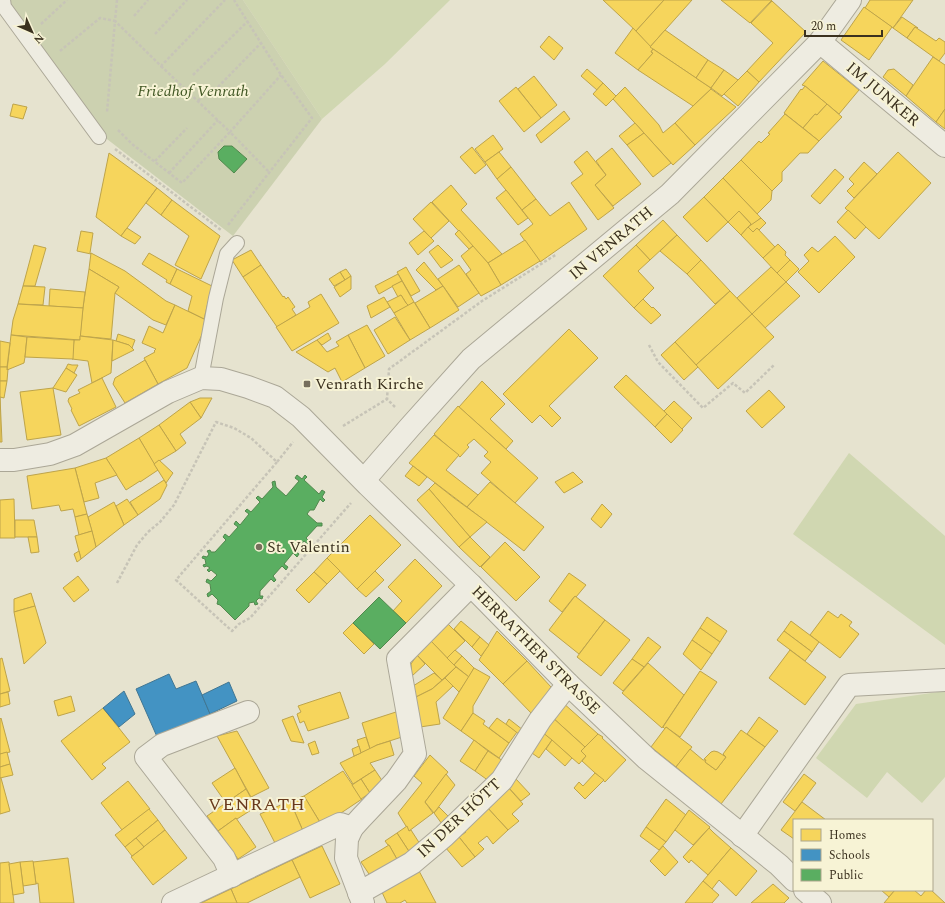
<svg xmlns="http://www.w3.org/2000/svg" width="945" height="903" viewBox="0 0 945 903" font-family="Spectral,serif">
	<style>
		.green { fill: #d0d7b1 }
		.cemetery { fill: #ccd1b0 }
		.homes { fill: #f6d55c; stroke: #bea44a }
		.schools { fill: #4393c3; stroke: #417692 }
		.public { fill: #5aae61; stroke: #51884d }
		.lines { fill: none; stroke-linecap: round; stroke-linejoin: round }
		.service-casing { stroke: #aba797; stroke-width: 16 }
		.minor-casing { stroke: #aba797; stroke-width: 24 }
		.tertiary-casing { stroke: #aba797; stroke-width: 24 }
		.path { stroke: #c7c4b7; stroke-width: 2.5; stroke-dasharray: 3 2; stroke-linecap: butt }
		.service { stroke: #eeece1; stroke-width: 14 }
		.minor { stroke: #eeece1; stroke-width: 22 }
		.tertiary { stroke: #eeece1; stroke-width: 22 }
		.poi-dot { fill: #776f5d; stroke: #f7f3d5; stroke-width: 1.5 }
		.labels { text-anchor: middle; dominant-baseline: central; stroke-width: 4; stroke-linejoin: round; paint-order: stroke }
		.park-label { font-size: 16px; font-style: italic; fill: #425825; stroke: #f7f3d5 }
		.street-label { font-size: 16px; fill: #3b311f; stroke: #f7f3d5 }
		.poi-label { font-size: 16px; fill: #3b311f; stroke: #f7f3d5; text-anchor: start }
		.quarter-label { font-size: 18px; letter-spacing: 1px; fill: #693a1d; stroke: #f7f3d5 }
	</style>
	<rect width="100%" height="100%" fill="#e6e3cf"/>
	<g class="green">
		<path d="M243 0H450L385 64 322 119Z"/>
		<path d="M849 453 945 536V645L793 534Z"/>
		<path d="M945 691V777L922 803 887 772 867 798 816 758 856 704Z"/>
	</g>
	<path class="cemetery" d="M10 0H243L322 119 233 236 103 136 11 7Z"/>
	<g class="homes">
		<path d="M603 0H664L636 31Z"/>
		<path d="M664 0H692L650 47 636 31Z"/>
		<path d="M721 0H772L750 23Z"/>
		<path d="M870 0H913L893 28 865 8Z"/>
		<path d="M772 1 806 32 759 82 747 71 773 43 751 23Z"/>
		<path d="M864 7 892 27 869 60 841 40Z"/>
		<path d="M902 17 918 28 915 27 907 38 893 28Z"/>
		<path d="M915 27 936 41 939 38 945 42V53L939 61 907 38Z"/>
		<path d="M633 28 653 49 651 52 653 53 638 70 615 53Z"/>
		<path d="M665 30 708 60 696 78 650 47Z"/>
		<path d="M549 36 563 48 554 60 540 47Z"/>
		<path d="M653 49 711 88V89L693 106 638 70 653 53 651 52Z"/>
		<path d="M933 57 945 65V109L936 122 906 96Z"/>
		<path d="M708 60 724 70 711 88 696 78Z"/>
		<path d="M823 61 859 90 839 114 805 86 802 85Z"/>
		<path d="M587 69 603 83 597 90 581 76Z"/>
		<path d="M894 69 913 85 906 96 883 77 888 70Z"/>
		<path d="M724 70 738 80 722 96 711 88Z"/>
		<path d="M747 71 759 82 738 106 724 94Z"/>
		<path d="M534 76 557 105 541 118 518 89Z"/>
		<path d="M603 83 616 96 606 106 593 94Z"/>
		<path d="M805 86 827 104 817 115 815 114 803 128 784 113 801 89 802 90Z"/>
		<path d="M516 87 541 118 524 132 499 101Z"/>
		<path d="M625 87 659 125 663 133 675 123 695 145 673 165 613 99Z"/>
		<path d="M711 89 736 107 695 145 675 123Z"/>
		<path d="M13 104 27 107 23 119 10 116Z"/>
		<path d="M827 104 842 117 819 141 803 128 815 114 817 115Z"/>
		<path d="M945 109V129L936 122Z"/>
		<path d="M564 111 570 119 541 143 536 135Z"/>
		<path d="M785 114 819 141 808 153H800L782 172V181L772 191 741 160 759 141 761 143 770 134 768 133Z"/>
		<path d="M635 123 644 133 627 145 619 136Z"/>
		<path d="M644 133 671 163 653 177 627 145Z"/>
		<path d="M493 135 503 149 485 162 475 149Z"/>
		<path d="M472 147 486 165 475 174 460 157Z"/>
		<path d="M612 148 641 184 613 206 595 185 606 175 596 161Z"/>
		<path d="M587 151 606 175 595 185 614 208 598 220 571 183 583 174 574 162Z"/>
		<path d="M499 152 511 167 497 179 485 162Z"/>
		<path d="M898 152 931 183 879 239 845 208Z"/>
		<path d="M109 153 157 188 121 236 96 217Z"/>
		<path d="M741 160 772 191 771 200 757 214 723 178Z"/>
		<path d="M864 162 877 174 854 198 847 191 854 184 849 179Z"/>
		<path d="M511 167 536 199 522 210 497 179Z"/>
		<path d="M835 169 844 177 820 204 811 196Z"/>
		<path d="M723 178 761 218 752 225 739 211 728 222 704 197Z"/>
		<path d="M451 185 467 204 461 210 502 254 488 263 432 202Z"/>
		<path d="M157 188 172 200 161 215 146 203Z"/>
		<path d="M506 190 528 218 518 225 496 198Z"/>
		<path d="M704 197 728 222 707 242 683 217Z"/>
		<path d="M536 199 550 216 569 202 587 229 540 262 520 234 533 224 522 210Z"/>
		<path d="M172 200 220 236 201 279 175 265 189 236 161 215Z"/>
		<path d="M431 202 449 221 431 238 413 219Z"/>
		<path d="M848 210 866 227 855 239 837 222Z"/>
		<path d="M739 211 751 224 741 235 728 222Z"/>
		<path d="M761 218 766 223 759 230 757 228 753 232 748 227Z"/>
		<path d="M663 220 677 235 650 260 636 245Z"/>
		<path d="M748 227 753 232 757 228 775 247 763 258 741 235Z"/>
		<path d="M127 228 141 237 135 244 121 236Z"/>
		<path d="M459 230 473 246 469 249 455 234Z"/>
		<path d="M81 231 93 233 90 253 91 254 77 251Z"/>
		<path d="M424 231 434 241 418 255 409 243Z"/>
		<path d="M677 235 701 260 687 274 660 251Z"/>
		<path d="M835 236 855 257 819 293 798 272 809 261 804 255 812 247 818 252Z"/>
		<path d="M525 240 540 261 501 285 488 263Z"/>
		<path d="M778 244 786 252 785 255 790 260 777 273 763 258Z"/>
		<path d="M34 245 46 248 35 286H23Z"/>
		<path d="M438 245 453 260 441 268 429 252Z"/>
		<path d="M636 245 650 260 638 271 654 288 634 308 603 276Z"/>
		<path d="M473 246 488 263 501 285 481 296 466 274 471 270 461 256Z"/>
		<path d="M251 250 261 265 243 277 232 260Z"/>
		<path d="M91 253 125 271 166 301 175 305 166 325 153 320 115 293 119 287 89 269Z"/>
		<path d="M149 253 177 269 170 284 166 282 167 280 142 264Z"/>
		<path d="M701 260 730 291 715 304 687 274Z"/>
		<path d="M790 260 799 269 786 282 777 273Z"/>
		<path d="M424 262 443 286 436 290 416 270Z"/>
		<path d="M261 265 283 297 284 296 286 299 288 297 295 307 292 309 296 315 277 327 243 277Z"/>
		<path d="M459 265 479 293 458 307 438 279Z"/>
		<path d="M406 267 420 291 411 296 397 272Z"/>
		<path d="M771 267 786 282 752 314 737 298Z"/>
		<path d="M89 269 119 287 115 293 111 339 80 336 83 307Z"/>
		<path d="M177 269 212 286 204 319 188 311 192 296 170 284Z"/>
		<path d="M346 269 351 276 345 280 340 272Z"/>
		<path d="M340 272 345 280 334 286 329 279Z"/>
		<path d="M398 274 402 281 379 294 375 286Z"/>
		<path d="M351 276V289L340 297 334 287Z"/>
		<path d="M402 281 414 302 409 306 406 303 401 295 398 297 392 286Z"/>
		<path d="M786 282 800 296 765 328 752 314Z"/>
		<path d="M23 286 45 287 43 305 18 304Z"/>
		<path d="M443 286 459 310 430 328 415 303Z"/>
		<path d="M50 289 85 292 83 308 49 306Z"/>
		<path d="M730 291 752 314 696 365 675 342Z"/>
		<path d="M321 294 339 323 292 351 276 327 310 307 308 302Z"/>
		<path d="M401 295 406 303 409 306 394 313 387 302Z"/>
		<path d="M384 297 390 307 371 318 367 306Z"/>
		<path d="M643 299 652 308 653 307 661 315 651 324 634 308Z"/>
		<path d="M414 302 430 328 410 340 394 313Z"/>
		<path d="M18 304 83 308 80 340 11 335 13 320Z"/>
		<path d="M175 305 208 321 187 368 158 384 144 358 155 352 154 351 156 349 142 343 149 326 163 333Z"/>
		<path d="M752 314 774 337 718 389 696 365Z"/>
		<path d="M395 317 410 340 388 354 374 330Z"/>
		<path d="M367 325 385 356 365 368 348 335Z"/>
		<path d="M569 329 598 358 549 406 561 418 552 427 540 415 532 423 503 394Z"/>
		<path d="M328 333 331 339 322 345 317 340Z"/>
		<path d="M118 334 135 340 132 348 129 345 116 341Z"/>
		<path d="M11 335 27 337 25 357 24 363 7 370Z"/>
		<path d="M348 335 365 368 342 382 335 368 328 372 296 352 317 340 327 352 339 346 336 342Z"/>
		<path d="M80 336 113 340 111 373 92 383 88 361 72 359 74 340H80Z"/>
		<path d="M27 337 74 340 73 359 25 357Z"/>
		<path d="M113 340 129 345 134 350 112 361Z"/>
		<path d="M0 341 10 343 7 367H0Z"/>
		<path d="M675 342 698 367 684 380 661 355Z"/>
		<path d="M145 360 158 384 125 403 113 384 115 378Z"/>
		<path d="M68 364 72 365H78L74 373 66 368Z"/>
		<path d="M0 367H7V370L8 369 7 381H0Z"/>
		<path d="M66 368 77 375 66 392 53 388Z"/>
		<path d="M626 375 667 414 655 427 614 387Z"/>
		<path d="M102 378 116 407 79 426 71 410 72 409 68 401 69 398 80 393 78 390Z"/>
		<path d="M0 381H7L4 398 0 397Z"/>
		<path d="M482 381 505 404 490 419 513 441 506 449 459 407Z"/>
		<path d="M53 388 61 435 27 440 20 392Z"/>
		<path d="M769 390 785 407 762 428 746 411Z"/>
		<path d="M0 397 2 442H0Z"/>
		<path d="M200 398H212L201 418 190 402Z"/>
		<path d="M674 401 692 418 682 429 664 411Z"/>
		<path d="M190 402 201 418 180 434 186 443 176 451 159 425Z"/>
		<path d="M458 406 538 478 515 503 481 473 491 462 484 456 488 452 474 439 467 445 469 447 460 457 434 434Z"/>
		<path d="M667 414 683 430 671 443 655 427Z"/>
		<path d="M159 425 176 451 154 464 139 438Z"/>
		<path d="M434 435 459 455 446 470 478 495 467 507 409 463Z"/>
		<path d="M139 438 158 470 140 482V481L126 490 106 458Z"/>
		<path d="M106 458 117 475 95 483 99 498 84 502 75 468Z"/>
		<path d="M159 460 173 473 166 483 154 464Z"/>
		<path d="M413 466 427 477 419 486 405 476Z"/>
		<path d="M75 468 87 514 75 517 73 509 61 511 59 505 32 509 27 476Z"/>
		<path d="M573 472 583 482 564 493 555 482Z"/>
		<path d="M164 480 167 485 160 499 138 515 130 502Z"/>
		<path d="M490 482 544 527 524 551 467 507Z"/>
		<path d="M435 483 454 498 487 522 470 537 429 489Z"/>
		<path d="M429 489 470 537 459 547 417 500Z"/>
		<path d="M14 499 15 538H0V500Z"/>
		<path d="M127 499 138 515 124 525 116 506Z"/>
		<path d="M114 502 124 525 96 547 88 517Z"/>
		<path d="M602 504 612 514 601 528 591 519Z"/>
		<path d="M87 514 92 531 79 535 75 517Z"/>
		<path d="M370 515 401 545 357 589 327 558Z"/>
		<path d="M15 520H34L37 537H15Z"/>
		<path d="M92 531 96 547 81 559 75 536Z"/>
		<path d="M28 537H37L39 552 31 553Z"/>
		<path d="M470 537 490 557 480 567 459 547Z"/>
		<path d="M505 542 540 577 516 601 481 567Z"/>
		<path d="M79 551 81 559 77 562 74 554Z"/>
		<path d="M327 558 340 571 327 584 314 572Z"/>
		<path d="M415 559 442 586 406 623 393 611 402 601 388 587Z"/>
		<path d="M375 571 384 580 366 597 357 589Z"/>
		<path d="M314 572 327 584 309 603 296 590Z"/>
		<path d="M569 573 586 585 576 597H574L562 612 549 601Z"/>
		<path d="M78 576 89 590 74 602 63 588Z"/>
		<path d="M31 593 35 606 14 612V599Z"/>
		<path d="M575 596 605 620 579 654 549 630Z"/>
		<path d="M35 606 46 643 24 664 14 612Z"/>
		<path d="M828 611 838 618 841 614 852 622 849 626 859 634 840 658 810 635Z"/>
		<path d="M707 617 727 631 720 642 700 628Z"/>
		<path d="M605 620 630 640 601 676 577 657Z"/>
		<path d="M461 621 480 637 472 647 454 629Z"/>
		<path d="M791 621 819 642 812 652 784 631Z"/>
		<path d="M353 623 374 644 364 654 343 633Z"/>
		<path d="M448 624 465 641 447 658 431 641Z"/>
		<path d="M700 628 720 642 712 654 692 640Z"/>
		<path d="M497 631 527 661 503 684 479 660Z"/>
		<path d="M784 631 812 652 805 661 777 640Z"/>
		<path d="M480 637 489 645 481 656 472 647Z"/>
		<path d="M648 637 661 647 644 667 632 659Z"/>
		<path d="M692 640 712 654 701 670 683 654Z"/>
		<path d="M431 641 456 667 442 680 417 655Z"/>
		<path d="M455 650 462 656 454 665 447 658Z"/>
		<path d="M790 650 826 677 805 705 769 678Z"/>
		<path d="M417 655 425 664 412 676 411 664Z"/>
		<path d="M462 656 474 668 469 677 454 665Z"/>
		<path d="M2 658 10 691 0 694V659Z"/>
		<path d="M632 659 644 667 623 691 613 683Z"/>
		<path d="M527 661 551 687 533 715 503 684Z"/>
		<path d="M648 663 684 695 662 728 622 693Z"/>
		<path d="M456 667 469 677 459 692 445 678Z"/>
		<path d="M474 668 490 677 473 706V713L461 731 443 718Z"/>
		<path d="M700 671 717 682 680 737 666 727 665 729 663 727Z"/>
		<path d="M434 673 442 680 432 689 414 698 413 686Z"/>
		<path d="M445 678 453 686 436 702 440 724 420 727 414 698 432 689Z"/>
		<path d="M8 692 10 704 0 707V694Z"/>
		<path d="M340 692 349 718 308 731 304 721 300 723 297 714 301 712 298 706Z"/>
		<path d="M71 696 75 711 58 716 54 701Z"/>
		<path d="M562 702 598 734 585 747 552 717Z"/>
		<path d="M103 708 130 742 102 764 106 768 92 780 61 741Z"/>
		<path d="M399 711 405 736 377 745 370 749 362 723Z"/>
		<path d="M473 713 485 721 483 724 509 743 499 758 461 731Z"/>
		<path d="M293 716 304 743 291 741 282 720Z"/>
		<path d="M552 717 585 747 581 751 586 756 579 764 542 732Z"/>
		<path d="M759 717 778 731 765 747 747 734Z"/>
		<path d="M1 718 10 752 0 754V719Z"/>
		<path d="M497 718 517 732 509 743 489 728Z"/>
		<path d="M509 719 523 730 520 735 506 724Z"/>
		<path d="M666 727 692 747 676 767 651 747Z"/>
		<path d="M741 730 765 747 721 804 676 767 690 749 703 760H706L705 762 716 770 726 757 723 754Z"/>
		<path d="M237 731 269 788 251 797 217 736Z"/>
		<path d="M542 732 552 740 539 758 529 751Z"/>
		<path d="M598 734 603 737 602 738 626 760 605 782 582 761 586 756 581 751Z"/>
		<path d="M366 737 370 749 361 753 357 740Z"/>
		<path d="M474 740 488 751 475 771 460 761Z"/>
		<path d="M552 740 572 758 565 766 546 749Z"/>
		<path d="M315 741 319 753 312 755 308 744Z"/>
		<path d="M390 741 394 755 370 763 375 770 353 784 340 763 377 745Z"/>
		<path d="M359 746 361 753 354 756 352 749Z"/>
		<path d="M488 751 503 761 489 781 475 771Z"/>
		<path d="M714 751 718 752 726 757 716 770 705 762 706 760 704 759 711 752Z"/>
		<path d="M7 752 10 764 0 767V754Z"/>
		<path d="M430 755 448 772 425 802 433 813 409 831 398 813 422 783 414 776Z"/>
		<path d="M10 764 13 775 0 778V767Z"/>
		<path d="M235 768 246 789 226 803 212 783Z"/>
		<path d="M375 770 383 782 370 793 361 779Z"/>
		<path d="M343 771 362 799 329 821 321 824 304 796Z"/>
		<path d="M595 773 604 780 585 799 574 788 579 782 583 786Z"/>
		<path d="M446 774 455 785 434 813 425 802Z"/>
		<path d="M804 774 816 783 795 811 783 802Z"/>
		<path d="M0 778H1L10 811 0 814Z"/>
		<path d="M361 779 370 793 361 799 352 785Z"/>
		<path d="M516 779 530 794 521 801 508 787Z"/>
		<path d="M128 781 150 809 122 830 101 803Z"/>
		<path d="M506 785 523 804 512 814 519 821 508 830 485 805Z"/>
		<path d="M246 789 256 807 237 819 236 818 218 831 207 816Z"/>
		<path d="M304 796 321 824 303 831 290 801Z"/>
		<path d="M666 799 686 815 666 842 646 827Z"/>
		<path d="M290 801 303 831 275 843 260 814Z"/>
		<path d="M802 802 826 820H794V839L781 830Z"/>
		<path d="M485 805 508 830 493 844 487 836 478 843 484 849 475 857 459 837 466 832 462 827Z"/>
		<path d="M439 807 449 817 442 824 434 813Z"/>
		<path d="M149 809 158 820 125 847 115 835Z"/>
		<path d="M689 810 710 827 693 845 675 830Z"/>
		<path d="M236 818 256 847 238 859 218 831Z"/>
		<path d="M158 820 165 830 144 847 136 838Z"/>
		<path d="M407 826 409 831 411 830 420 844 410 853 397 833Z"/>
		<path d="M646 827 666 842 659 850 640 836Z"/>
		<path d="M710 827 709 828 714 833 731 848 708 875 691 860 689 863 683 857Z"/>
		<path d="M165 830 187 858 153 885 131 857Z"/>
		<path d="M397 833 410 853 398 861 389 845H388L385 841Z"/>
		<path d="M459 837 475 857 462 867 445 847Z"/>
		<path d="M136 838 144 847 132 856 125 847Z"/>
		<path d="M389 845 398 861 371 877 361 862Z"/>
		<path d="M322 846 340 884 310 898 292 860Z"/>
		<path d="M663 846 678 862 665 876 650 861Z"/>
		<path d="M731 848 757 871 736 896 719 880 712 889 703 881Z"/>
		<path d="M68 858 74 903H40L38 883 36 884 33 862Z"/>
		<path d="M292 860 300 877 247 903H237L231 889Z"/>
		<path d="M33 861 36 884 23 886 20 862Z"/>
		<path d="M9 862 14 903H0V863Z"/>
		<path d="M20 862 24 893 13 895 9 864Z"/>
		<path d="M418 869 436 903H407L405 900 400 903H387L381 890Z"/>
		<path d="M703 881 719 895 712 903H685Z"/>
		<path d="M773 884 789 898 784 903H751Z"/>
		<path d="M231 889 237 903H201Z"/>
		<path d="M881 890H895L889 897Z"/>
		<path d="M895 890H914L921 896 926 890H931L945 903H884Z"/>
	</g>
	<g class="schools">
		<path d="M169 674 176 689 196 681 211 716 158 739 136 689Z"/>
		<path d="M229 682 237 701 210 714 202 695Z"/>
		<path d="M124 691 135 714 119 727 103 708Z"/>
	</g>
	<g class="public">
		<path d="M224 146H232L247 159 234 173 219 159 218 152Z"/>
		<path d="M297 475 302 479 305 475 307 477 304 480 319 494 322 490 325 492 322 497 325 500 323 502 320 499 314 510H310L307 514 317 523H322V526H317L306 538 310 542 308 544 304 541 295 551 299 554 297 557 293 553 284 564 288 567 286 570 282 566 273 576 276 580 274 582 271 579 260 591V596H263L262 599 259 598 256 601 258 604 255 605 254 602 249 603V606L235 620 220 605 217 604 218 600 212 594 208 597 207 594 211 591 210 584 206 582 207 579 211 581 217 575 211 570 209 572 207 570 210 568 207 566 204 567 203 565 206 564 205 559 202 558 203 556 207 557 209 554 207 551 210 550 211 552H215L226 540 223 537 225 534 229 537 238 527 234 524 236 521 240 525 249 514 245 511 247 509 251 512 260 502 256 498 258 496 262 499 273 487 272 482 275 481 276 487 286 496 299 481 295 478Z"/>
		<path d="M379 597 406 623 380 649 353 623Z"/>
	</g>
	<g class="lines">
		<defs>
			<g id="service">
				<path d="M3 0 4 7 99 137"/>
				<path d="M201 378 216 298 227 254 237 243"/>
			</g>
			<g id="minor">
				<path d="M820 42 945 146"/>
				<path d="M364 480 410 427 471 359 670 194 820 42 850 0"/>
				<path d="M742 836 849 685 945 680"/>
				<path d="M232 876 224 858 146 757 162 745 248 712"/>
				<path d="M359 893 412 863 444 836 502 780 540 720 568 684"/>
				<path d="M173 903 340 824 352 828"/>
				<path d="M363 903 346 858 347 839 352 828 361 818 396 781 415 754 398 659 471 585"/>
			</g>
			<g id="tertiary">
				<path d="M0 460H14L50 454 75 445 168 392 201 378 221 379 248 387 275 397 301 417 368 485 471 585 568 684 647 759 779 865 794 880"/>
				<path d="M805 890 820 903"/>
			</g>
		</defs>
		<use href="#service" class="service-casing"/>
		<use href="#minor" class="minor-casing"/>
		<use href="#tertiary" class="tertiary-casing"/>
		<g class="path">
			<path d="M117 0 115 21 161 66 225 0"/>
			<path d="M134 16 148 0"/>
			<path d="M41 24 67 0"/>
			<path d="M155 34 187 0"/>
			<path d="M60 51 100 18 115 21 107 112"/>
			<path d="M161 66 230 132 281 75"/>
			<path d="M193 75 248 21"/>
			<path d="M198 101 208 91 217 88 261 43"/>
			<path d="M118 130 132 144 182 183 230 132 269 172"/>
			<path d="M115 149 221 230"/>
			<path d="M155 161 187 128"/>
			<path d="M169 173 218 120"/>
			<path d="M228 225 312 118 281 75 234 0"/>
			<path d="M649 345 658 362 703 408 733 383 745 393 774 365"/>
			<path d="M395 407 387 399 389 369 482 301 557 254"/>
			<path d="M343 426 387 399"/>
			<path d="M277 462 176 580 232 631 239 624 250 618 351 503"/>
			<path d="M117 583 137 545 148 532 160 522 174 505 216 422 234 428 251 438 277 462 293 442"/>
		</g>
		<use href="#service" class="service"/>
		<use href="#minor" class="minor"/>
		<use href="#tertiary" class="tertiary"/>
	</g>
	<g class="poi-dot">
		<rect x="303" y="380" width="8" height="8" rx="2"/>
		<circle cx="259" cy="547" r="4"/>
	</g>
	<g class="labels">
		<g class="park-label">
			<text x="193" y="91">Friedhof Venrath</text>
		</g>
		<g class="street-label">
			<text transform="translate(883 94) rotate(40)">IM JUNKER</text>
			<text transform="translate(611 243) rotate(-40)">IN VENRATH</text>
			<text transform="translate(536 650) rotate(45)">HERRATHER STRASSE</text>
			<text transform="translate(459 818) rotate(-43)">IN DER HÖTT</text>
		</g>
		<g class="poi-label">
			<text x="315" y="384">Venrath Kirche</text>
			<text x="267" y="547">St. Valentin</text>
		</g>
		<g class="quarter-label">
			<text x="257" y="804">VENRATH</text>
		</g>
	</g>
	<rect x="793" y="819" width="140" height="72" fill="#f7f3d5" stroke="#aca58c"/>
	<rect x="801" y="829" width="20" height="12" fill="#f6d55c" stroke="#aca58c"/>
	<text x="829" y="839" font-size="12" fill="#3b311f">Homes</text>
	<rect x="801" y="849" width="20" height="12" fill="#4393c3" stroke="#aca58c"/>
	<text x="829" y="859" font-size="12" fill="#3b311f">Schools</text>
	<rect x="801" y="869" width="20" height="12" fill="#5aae61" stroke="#aca58c"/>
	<text x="829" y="879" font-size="12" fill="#3b311f">Public</text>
	<g transform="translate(32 32) rotate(135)" stroke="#f7f3d5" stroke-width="3" paint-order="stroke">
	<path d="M0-3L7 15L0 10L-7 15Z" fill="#3b311f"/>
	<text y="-6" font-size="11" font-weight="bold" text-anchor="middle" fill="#3b311f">N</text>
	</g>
	<path d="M805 30v6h77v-6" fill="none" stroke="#3b311f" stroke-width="2"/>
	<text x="811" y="30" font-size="12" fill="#3b311f" stroke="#f7f3d5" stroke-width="3" paint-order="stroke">20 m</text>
</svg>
